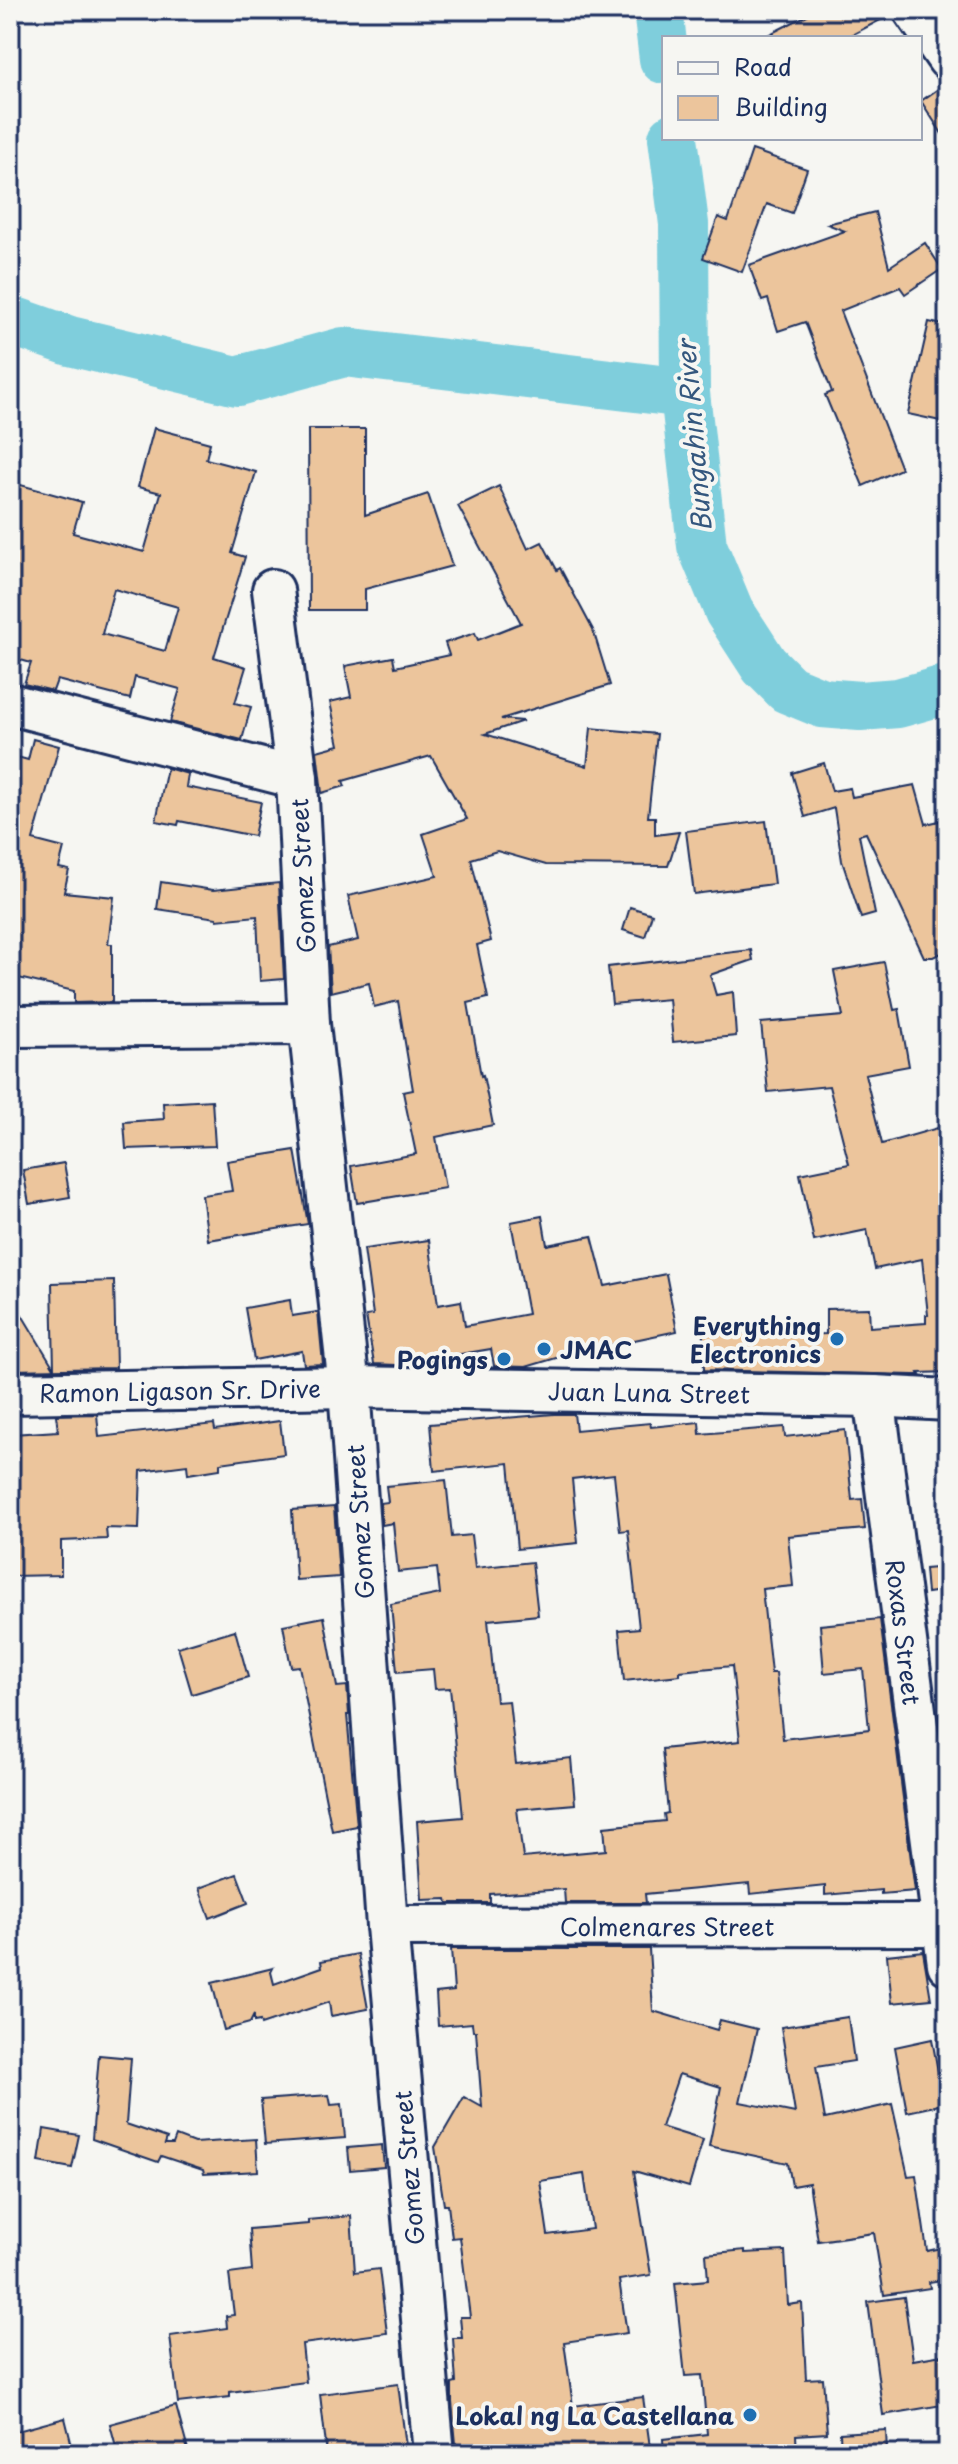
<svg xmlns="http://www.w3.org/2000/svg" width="958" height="2464" viewBox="0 0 958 2464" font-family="'Playpen Sans',sans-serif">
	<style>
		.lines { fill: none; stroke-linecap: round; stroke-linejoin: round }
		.river { stroke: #7fcedc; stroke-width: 50 }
		.building { fill: #ecc59c; stroke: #1b2f5e; stroke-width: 2; fill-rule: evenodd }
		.minor-casing { stroke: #1b2f5e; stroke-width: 46 }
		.minor { stroke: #f6f6f2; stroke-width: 40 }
		.poi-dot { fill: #1f6fb2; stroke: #f6f6f2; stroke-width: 3 }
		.labels { text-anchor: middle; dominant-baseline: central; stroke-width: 8; stroke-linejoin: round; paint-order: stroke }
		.street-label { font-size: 24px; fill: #1b2f5e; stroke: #f6f6f2 }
		.poi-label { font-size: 24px; font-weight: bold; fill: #1b2f5e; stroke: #f6f6f2; text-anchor: end }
		.water-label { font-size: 26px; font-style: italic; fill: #34577e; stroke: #f6f6f2 }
	</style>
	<rect width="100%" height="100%" fill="#f6f6f2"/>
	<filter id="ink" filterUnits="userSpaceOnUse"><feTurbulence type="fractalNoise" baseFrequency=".0125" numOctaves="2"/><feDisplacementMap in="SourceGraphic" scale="16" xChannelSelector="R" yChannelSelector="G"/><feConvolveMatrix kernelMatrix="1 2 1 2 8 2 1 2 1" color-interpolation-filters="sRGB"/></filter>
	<g filter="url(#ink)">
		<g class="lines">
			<g class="river">
				<path d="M658 10 664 59"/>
				<path d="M673 138 684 224 685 393 702 546 729 611 764 665 788 689 822 703 860 706 898 703 948 689"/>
				<path d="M10 320 70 341 237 381 344 352 685 393"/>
			</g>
		</g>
		<g class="building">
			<path d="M817 10H891L892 14 846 38H762Z"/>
			<path d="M948 82V143L921 101Z"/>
			<path d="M752 150 807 169 792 213 767 204 742 272 703 258 718 217 728 221Z"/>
			<path d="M875 212 889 267 925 243 942 269 905 294 900 287 840 311 901 469 863 486 825 395 832 392 805 322 778 331 768 299 762 301 749 265 845 231 827 224Z"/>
			<path d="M929 322 948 326V410L945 422 908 414Z"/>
			<path d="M154 428 210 443 206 459 256 472 232 553 245 557 214 657 246 667 235 703 251 707 242 740 170 722 180 689 135 677 130 699 57 680 53 691 24 684 31 663 10 657V482L82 502 73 533 144 552 161 493 138 487ZM114 589 178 607 165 651 102 634Z"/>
			<path d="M308 429H365V515L428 494 452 566 365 589V610H309Z"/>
			<path d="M499 486 528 549 542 542 557 570 560 568 593 630 610 685 501 719 523 721 485 734 587 766 591 728 657 734 648 817H655V835L679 832 668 866 546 865 497 851 471 859 491 941 477 945 488 998 468 1003 481 1076 483 1075 493 1125 436 1137 445 1188 357 1203 351 1166 416 1154 403 1092 413 1090 398 1001 374 1007 369 983 331 992 328 947 358 940 348 896 437 876 423 834 467 819 431 756 343 781 345 786 322 793 317 751 339 745 330 702 351 697 345 666 393 657 395 667 449 655 445 643 475 633 478 640 521 623 458 506Z"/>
			<path d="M33 739 59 746 33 840 64 848 59 868 69 870 64 892 114 897 108 944H112V1002L74 1003V991L10 976V755L28 760Z"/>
			<path d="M824 763 832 791 850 788 852 797 915 785 926 824 948 819V950L933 957H924L866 833 859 835 875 914 861 918 842 861 834 808 805 817 792 773Z"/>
			<path d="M167 768 188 774 186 787 261 802 254 836 179 821 178 825 156 821Z"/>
			<path d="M766 821 774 884 694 894 686 831Z"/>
			<path d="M161 882 213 890 279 883 284 979 260 981 257 916 217 920V918L157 909Z"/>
			<path d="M630 907 652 914 645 937 623 930Z"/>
			<path d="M751 950 753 960 710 975 716 995 733 992 736 1036 673 1042 669 999 612 1004 608 967Z"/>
			<path d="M884 962 894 1010 899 1009 909 1066 865 1074 882 1144 948 1125V1372L919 1373 920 1375H914L704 1370 703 1333H776V1336L826 1334V1309L869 1308 870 1327 926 1323V1315H928L922 1259 875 1269 867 1230 814 1241 800 1174 849 1164 829 1086 768 1092 761 1023 843 1016 834 971Z"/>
			<path d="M212 1100 215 1146 126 1149 124 1122 164 1119 163 1103Z"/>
			<path d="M295 1150 308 1224 208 1240 202 1195 232 1191 227 1161Z"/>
			<path d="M64 1163 70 1197 29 1204 23 1170Z"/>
			<path d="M542 1216 547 1245 592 1236 605 1286 666 1274 677 1331 573 1353 526 1367 494 1366 491 1349 396 1365 374 1364 366 1316 373 1315 364 1249 429 1240 438 1305 461 1301 465 1326 528 1314 511 1222Z"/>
			<path d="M114 1281 116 1368 10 1370V1295L54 1368 52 1283Z"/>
			<path d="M290 1300 292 1316 318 1312 323 1364 304 1365 302 1351 254 1360 245 1308Z"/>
			<path d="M97 1414 99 1437 214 1424 215 1430 280 1421 284 1454 220 1463V1469L188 1474 187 1465 141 1471 139 1529 106 1528 107 1539 61 1541V1575L10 1576V1484H15L12 1434 58 1431 56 1415Z"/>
			<path d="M554 1414H574L576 1430 650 1423 651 1427 699 1422 700 1434 784 1427 785 1437 845 1430 852 1500 862 1499 865 1529 788 1536 793 1586 762 1589 771 1673H776L783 1739 869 1729 863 1669 824 1673 820 1625 880 1619 915 1891 881 1894V1890L825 1895V1886L750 1894 749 1884 645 1894 646 1903H565L564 1889 490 1894V1903H448L447 1899 422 1900 417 1821 463 1817 450 1688 435 1689 433 1669 397 1672 391 1604 440 1594 437 1568 398 1572 393 1523 382 1525 380 1503 388 1502 386 1486 446 1480 452 1537 471 1535 475 1568 532 1562 538 1615 488 1620 496 1702 509 1701 516 1764 571 1758 575 1804 517 1809 523 1858 606 1850 604 1827 665 1821 664 1814 668 1813 662 1749 740 1741 732 1666 680 1671V1675L624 1681 619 1630 639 1628 628 1530 620 1531 614 1474 572 1479 578 1543 517 1549 509 1463 434 1471 430 1424Z"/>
			<path d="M334 1507 339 1577 296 1580 292 1510Z"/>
			<path d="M948 1567V1590L927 1593 925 1569Z"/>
			<path d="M324 1617 337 1687 347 1686 349 1715H347L357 1826 332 1831 299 1666 291 1667 283 1625Z"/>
			<path d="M235 1630 248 1677 192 1694 178 1647Z"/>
			<path d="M237 1874 248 1903 210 1918 199 1888Z"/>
			<path d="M451 1949H649L653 2011 717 2030 720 2020 757 2029 740 2102 795 2113 781 2027 848 2017 854 2061 816 2067 825 2119 892 2104 908 2176 916 2175 927 2251 945 2247 948 2279 929 2282 930 2288 884 2295 874 2233 818 2241 809 2183 792 2186 788 2163 709 2146 721 2087 679 2074 661 2127 703 2140 689 2187 634 2171 651 2275 619 2280 627 2333 564 2342 573 2406 643 2397 651 2454H457L452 2402V2384L456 2383 453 2338H462L460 2317H470L460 2237 452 2238 448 2205H444L435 2147 464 2097 482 2107 476 2031H473L472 2023 438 2026 436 1993 454 1991ZM584 2174 592 2229 548 2235 540 2181Z"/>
			<path d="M923 1951 931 1999 892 2003 887 1955Z"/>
			<path d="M358 1954 368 2009 331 2016 329 2002 261 2025 260 2021 254 2022V2015L250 2023 224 2030 212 1983 273 1968 271 1972 274 1984 322 1967 321 1961Z"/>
			<path d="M932 2039 944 2104 907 2112 895 2047Z"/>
			<path d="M99 2055 131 2058 126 2124 167 2138 165 2144H173L176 2136 194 2143 256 2139 258 2171 204 2174 203 2170 161 2156 158 2162 92 2139Z"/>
			<path d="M329 2095 331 2105 342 2104 345 2138 265 2144 261 2100Z"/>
			<path d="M44 2129 79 2135 72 2168 39 2162Z"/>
			<path d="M382 2145 384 2167 350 2170 348 2148Z"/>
			<path d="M351 2216 355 2272 379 2269 387 2333 302 2344 306 2382 230 2392V2397L178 2403 170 2336 227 2328 226 2316 234 2315 229 2274 252 2271 249 2229 308 2224V2220Z"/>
			<path d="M745 2250V2253L785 2251 788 2305 802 2303 806 2379 823 2378 827 2433 796 2435 797 2454H664L663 2439 707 2434 702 2375 685 2376 675 2283 708 2280 706 2254Z"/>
			<path d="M904 2297 913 2360 948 2354V2404L883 2415 868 2302Z"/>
			<path d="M398 2384 407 2454H327L320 2394Z"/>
			<path d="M176 2406 189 2454H118L110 2424Z"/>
			<path d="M65 2418 74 2454H10V2433Z"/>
			<path d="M886 2430 887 2454H841L840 2433Z"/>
		</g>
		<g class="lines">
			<defs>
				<g id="minor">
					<path d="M914 10 948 59"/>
					<path d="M273 590 297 778 309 1024 349 1387 387 1926 434 2454"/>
					<path d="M10 704 297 778"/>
					<path d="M10 1026 309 1024"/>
					<path d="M10 1393 349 1387 874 1396 948 1400"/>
					<path d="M874 1396 948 1964"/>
					<path d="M387 1926 948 1925"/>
				</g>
			</defs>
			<use href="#minor" class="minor-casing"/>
			<use href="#minor" class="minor"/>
		</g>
	</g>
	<g class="poi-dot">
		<circle cx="837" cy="1339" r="8"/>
		<circle cx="544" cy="1349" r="8"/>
		<circle cx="504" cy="1359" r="8"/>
		<circle cx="750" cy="2415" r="8"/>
	</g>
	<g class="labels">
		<g class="street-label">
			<text transform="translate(302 876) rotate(-93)">Gomez Street</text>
			<text transform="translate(180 1390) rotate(-1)">Ramon Ligason Sr. Drive</text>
			<text transform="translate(649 1392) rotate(1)">Juan Luna Street</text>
			<text transform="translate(359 1522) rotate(-94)">Gomez Street</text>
			<text transform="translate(904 1632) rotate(83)">Roxas Street</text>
			<text x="667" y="1926">Colmenares Street</text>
			<text transform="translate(408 2168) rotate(-95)">Gomez Street</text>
		</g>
		<g class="poi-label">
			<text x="821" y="1325">Everything<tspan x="821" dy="28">Electronics</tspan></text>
			<text x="560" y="1349" text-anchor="start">JMAC</text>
			<text x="488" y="1359">Pogings</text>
			<text x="734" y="2415">Lokal ng La Castellana</text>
		</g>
		<g class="water-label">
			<text transform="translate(693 436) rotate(-95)">Bungahin River</text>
		</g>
	</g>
	<rect width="958" height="2464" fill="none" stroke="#f6f6f2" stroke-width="40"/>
	<rect x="20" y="20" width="918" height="2424" fill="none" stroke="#1b2f5e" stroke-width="3" filter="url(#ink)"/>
	<rect x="662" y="36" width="260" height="104" fill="#f6f6f2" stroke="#9ea6b7" stroke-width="2"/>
	<rect x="678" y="62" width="40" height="12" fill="#f6f6f2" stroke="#9ea6b7" stroke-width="2"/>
	<text x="734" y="76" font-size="24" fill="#1b2f5e">Road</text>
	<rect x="678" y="96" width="40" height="24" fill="#ecc59c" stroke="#9ea6b7" stroke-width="2"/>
	<text x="734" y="116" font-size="24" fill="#1b2f5e">Building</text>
</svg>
